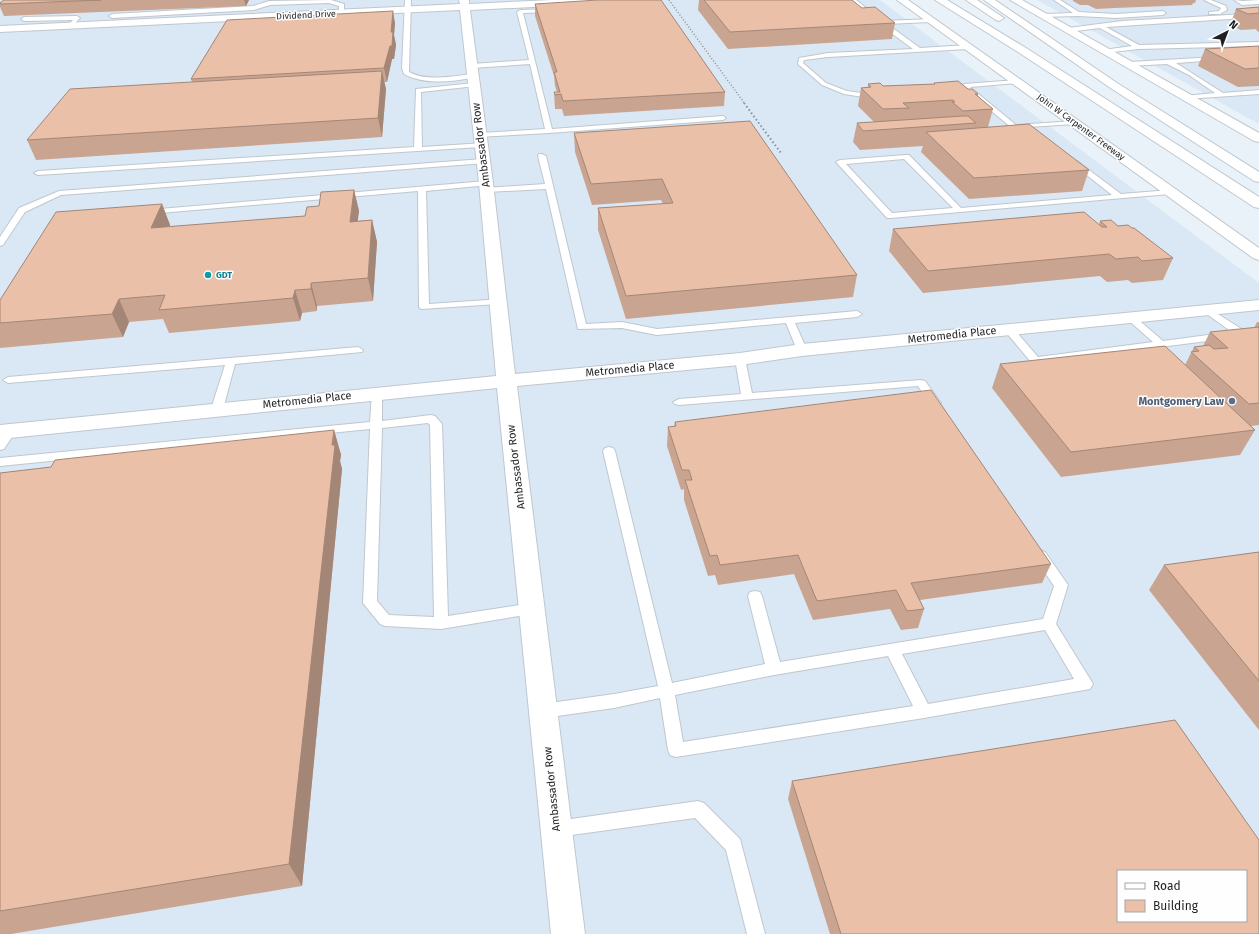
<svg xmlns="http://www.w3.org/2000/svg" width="1259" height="934" viewBox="0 0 1259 934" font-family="'Fira Sans',sans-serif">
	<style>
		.built { fill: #dae8f5; fill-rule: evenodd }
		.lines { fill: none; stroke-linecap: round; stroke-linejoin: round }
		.lane-casing { stroke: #bfc7ce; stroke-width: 2 }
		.street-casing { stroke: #bfc7ce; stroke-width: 2 }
		.secondary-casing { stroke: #bfc7ce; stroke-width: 2 }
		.highway-casing { stroke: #bfc7ce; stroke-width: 2 }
		.lane { fill: #fff; fill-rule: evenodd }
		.street { fill: #fff; fill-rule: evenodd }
		.secondary { fill: #fff; fill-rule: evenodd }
		.highway { fill: #fff; fill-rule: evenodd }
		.rail-far1 { stroke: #8a8f94; stroke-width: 1.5; stroke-dasharray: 1 2; stroke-linecap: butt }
		.rail { stroke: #8a8f94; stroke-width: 2; stroke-dasharray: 1.5 2.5; stroke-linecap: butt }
		.wall { fill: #c9a591 }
		.shaded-wall { fill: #a48676 }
		.building { fill: #eac0a9; stroke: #a48676; fill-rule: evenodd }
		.culture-dot { fill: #0f9aa8; stroke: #fefefe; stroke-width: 1.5 }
		.service-dot { fill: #5c6f8a; stroke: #fefefe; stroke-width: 1.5 }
		.labels { text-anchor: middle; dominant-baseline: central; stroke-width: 3; stroke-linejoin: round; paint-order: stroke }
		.far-street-label { font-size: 9px; fill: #1e2023; stroke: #fefefe }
		.far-culture-label { font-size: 9px; font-weight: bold; fill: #0d838f; stroke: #fefefe; text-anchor: start }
		.street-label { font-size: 11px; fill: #1e2023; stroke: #fefefe }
		.service-label { font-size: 11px; font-weight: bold; fill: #4e5e75; stroke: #fefefe; text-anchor: end }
	</style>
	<rect width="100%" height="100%" fill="#eaf2f9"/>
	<g class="built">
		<path d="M0 0H880L1259 283V934H0ZM1118 871H1246V921H1118Z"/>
		<path d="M1037 0H1259V124Z"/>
	</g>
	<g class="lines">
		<defs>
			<g id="lane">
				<path d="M331 0 344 4V14L339 13V6L329 3 270 5 254 10 112 18 109 16 112 14 253 6 269 1Z"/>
				<path d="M405 0H411L409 72C428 82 452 76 473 74L475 75V77C453 82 424 85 404 74L402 68Z"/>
				<path d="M850 0H856L883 21 932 19 933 20 930 22 887 24 920 48 968 45 971 47 968 49 828 57 804 60 803 63 826 83 847 91 876 95 879 97 876 99 844 94 822 85 798 64 799 58 828 53 913 49 879 24Z"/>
				<path d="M1054 0H1060L1079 12 1116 14 1163 11 1166 13 1163 15 1116 18 1078 16 1042 17V15L1044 14 1073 13Z"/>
				<path d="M1204 0H1211L1226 6 1227 10 1220 14H1209V12L1219 11 1221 8Z"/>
				<path d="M1234 0 1243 1 1259 0V4L1242 5Z"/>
				<path d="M551 9 553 10V12L523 13 552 129 723 116 726 118 723 120 549 133 477 137 476 135 480 133 545 129 530 64 472 68 469 66 472 64 529 60 517 12 520 10Z"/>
				<path d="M1246 14 1259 19V23L1245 18 1106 27 1139 45 1259 42V46L1138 49 1105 53 1103 52V50L1132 46 1100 28 1068 32 1065 30 1068 28 1122 21Z"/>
				<path d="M77 16 80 18 70 28 67 26 73 20 24 21 21 19 24 17Z"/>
				<path d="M1216 57 1219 59 1218 60 1176 63 1223 93 1259 90V94L1186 99 1184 98V96L1215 93 1189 75 1167 64 1129 66 1126 64 1129 62Z"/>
				<path d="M1017 80 1020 82 1019 83 970 87 1016 125 1074 121 1077 123 1076 124 1012 128 961 86 964 84Z"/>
				<path d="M474 83 477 85 476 86 421 92 422 147 484 143 485 145 481 147 38 175 34 173 38 171 414 147 416 89Z"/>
				<path d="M539 154H542L546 156 586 324 622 322 657 329 857 311 862 314 857 317 795 323 807 350 802 353 797 350 786 323 657 335 622 328 578 329 546 189 486 192 482 190 486 188 545 184 538 156Z"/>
				<path d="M906 155H909L961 208 1112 195 1074 165V161H1077L1121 194 1170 190 1174 192 1170 194 890 218H887L836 162 840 160ZM904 159 953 208 892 213 846 164Z"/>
				<path d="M483 159 487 161 486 163 61 195 25 212 3 245 0 246V237L19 208 59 191Z"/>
				<path d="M486 181 490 183 489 185 426 191 429 304 501 299 503 301 501 303 498 304 421 309 419 307 418 191 148 214 144 212 148 210Z"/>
				<path d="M1207 307 1243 330 1259 332V338L1236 335 1204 312 1202 310 1204 308Z"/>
				<path d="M1131 315 1134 316 1163 341 1223 333 1228 336 1223 339 1035 363 1031 362 1004 330 1005 328H1013L1038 357 1153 342 1128 320 1126 318Z"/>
				<path d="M358 347 363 350 362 352 235 364 223 409 221 411H213L211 409 225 365 8 383 3 380 8 377Z"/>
				<path d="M740 356 745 359 752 393 921 380 925 381 941 403 939 405H931L918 386 679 405 675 404 673 402 679 399 741 394 735 359Z"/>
				<path d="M377 390 382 393V421L431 415 435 416 442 424 448 616 532 603 537 605 539 609 537 613 441 629 385 626 380 624 363 603 370 429 0 466V458L370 422 372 393ZM428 423 430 425 434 617 389 615 377 601 382 428Z"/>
				<path d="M10 427 14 428 16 431 4 449 0 450V437L6 428Z"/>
				<path d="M609 447 613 448 615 451 672 683 765 664 748 596 750 592 755 591 760 592 762 596 780 662 1043 619 1054 586 1033 555 1035 552 1040 550 1045 552 1068 585 1056 624 1090 679 1093 684 1090 689 924 718 676 757 670 755 668 750 660 698 614 708 543 718 537 716 535 711 537 706 543 704 614 694 658 686 603 451 605 448ZM1045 630 1074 679 928 704 902 654ZM888 656 913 706 683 742 675 695 774 675Z"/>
				<path d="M698 801 704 803 740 839 765 934H747L726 850 695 818 557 837 551 835 548 829 551 823 557 821Z"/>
			</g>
			<path id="street" d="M459 0H469V4L552 0H617L612 3 470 10 493 183 515 374 740 353 802 344 1259 300V310L802 356 740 365 517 386 585 934H551L497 388 0 439V425L496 376 479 183 460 10 0 32V26L460 4Z"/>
			<g id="secondary">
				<path d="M897 0H908L1259 248V260L1253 258Z"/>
				<path d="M1010 0H1022L1259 133V142L1254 141Z"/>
			</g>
			<g id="highway">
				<path d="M935 0H947L1026 48 1259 197V208L1254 207 1018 52Z"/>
				<path d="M966 0H977L1004 18 999 21 996 20Z"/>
				<path d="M984 0H995L1117 83 1259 172V182L1254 181 1109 87Z"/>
			</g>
		</defs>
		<use href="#lane" class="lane-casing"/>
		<use href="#street" class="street-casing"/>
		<use href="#secondary" class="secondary-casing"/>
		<use href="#highway" class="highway-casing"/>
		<use href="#lane" class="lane"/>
		<use href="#street" class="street"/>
		<use href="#secondary" class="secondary"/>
		<use href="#highway" class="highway"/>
		<path class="rail-far1" d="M669 0 745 104"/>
		<path class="rail" d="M744 103 781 153"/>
	</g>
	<g class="wall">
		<path d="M4 0H249L246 6 4 16 0 7V3Z"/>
		<path d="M699 0H852L862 8 895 23 892 39 728 49 698 10Z"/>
		<path d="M1073 0H1196L1195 3H1193L1192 5 1115 8 1096 9 1088 5H1080L1073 1Z"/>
		<path d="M535 4 725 92 724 106 564 116 562 109H555L554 92H557L555 86 554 76 535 16Z"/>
		<path d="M1259 7V32L1256 30 1257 29 1241 30 1230 25 1236 9Z"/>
		<path d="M395 23 394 35 396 45 394 59H392L387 82H384L386 89 382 137 36 160 27 140 192 82 191 79Z"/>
		<path d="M1259 46V86L1238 87 1198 66 1205 49Z"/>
		<path d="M934 83 968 89 978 94V96L993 109 988 127 1089 170 1082 191 969 199 921 152 923 146 860 150 853 142 857 123 874 122 858 106 861 88 868 87V84L883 86 934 84Z"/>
		<path d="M574 133 857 275 853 297 626 319 598 230V208L663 204 661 200 592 205 575 152Z"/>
		<path d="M354 190 359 211 357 221 372 220 377 242 373 301 317 306V311L302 313 300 321 169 333 163 319 129 322 123 337 0 348V300L162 204 170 225 169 227 305 216 319 206Z"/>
		<path d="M1100 221 1118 226 1173 258 1163 280 1132 283 1128 280 1107 282 1100 276 923 293 889 251 893 229 1099 224Z"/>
		<path d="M1257 322H1259V425L1251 426 1255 430 1240 455 1061 477 992 388 1000 364 1185 365 1194 347 1203 346 1210 332 1254 328Z"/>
		<path d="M675 422 1051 564 1042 583 920 600 924 609 918 628 901 630 890 609 813 620 794 574 718 585 715 575 708 576 684 500V489L681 490 667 446 668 427H674Z"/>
		<path d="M334 430 341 455 340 461 342 469 302 886 11 934H0V473L51 467Z"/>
		<path d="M1259 552V730L1149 590 1164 565Z"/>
		<path d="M792 781 1259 934H830L788 799Z"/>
	</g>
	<g class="shaded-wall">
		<path d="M244 0H249L246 6Z"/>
		<path d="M393 11 395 23 394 35 396 45 394 59H392L387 82 384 68 391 32Z"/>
		<path d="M382 71 386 89 382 137 378 118Z"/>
		<path d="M354 190 359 211 355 243 350 222Z"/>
		<path d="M162 204 170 225 159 250 151 228Z"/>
		<path d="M372 220 377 242 373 301 368 278Z"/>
		<path d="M311 283 317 306V311L311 289Z"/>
		<path d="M295 290 302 313 300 321 293 298Z"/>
		<path d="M119 299 129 322 123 337 112 314Z"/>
		<path d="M334 430 341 455 340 461 342 469 302 886 289 864Z"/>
	</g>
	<g class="building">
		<path d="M4 0H101L0 4V3Z"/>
		<path d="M598 0H661L725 92 563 101 561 94 555 95 554 92H560L554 72H557L535 4Z"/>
		<path d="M704 0H852L862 8 875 7 895 23 730 32Z"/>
		<path d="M1259 7V13L1248 14 1236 9Z"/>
		<path d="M393 11 391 32H393L392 46H390L384 68 191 79 227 20Z"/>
		<path d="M1259 46V68L1245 69 1205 49Z"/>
		<path d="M382 71 378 118 27 140 70 89Z"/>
		<path d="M958 81 968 89H972L978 94H975L993 109 963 111 952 102H955L953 100 903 103 909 108 883 109 861 88 871 87 868 84 880 83 883 86 935 84 934 83Z"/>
		<path d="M963 116H968L976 123 863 131 857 123Z"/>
		<path d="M750 121 857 275 626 296 598 208 673 203 662 179 591 184 574 133Z"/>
		<path d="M1029 124 1089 170 974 178 926 132Z"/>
		<path d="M354 190 350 222 372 220 368 278 311 283V289L295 290 293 298 159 310 165 295 119 299 112 314 0 323V300L56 212 162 204 151 228 305 216 307 207 319 206 321 192Z"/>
		<path d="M1084 212 1102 227H1107L1100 221 1111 220 1118 226 1128 225 1132 228H1134L1173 258 1142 261 1138 257 1116 259 1109 254 928 271 893 229Z"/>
		<path d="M1259 327V403L1249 404 1191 352 1199 351 1194 347 1209 345 1214 349 1228 348 1210 332Z"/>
		<path d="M1165 346 1255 430 1071 452 1000 364Z"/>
		<path d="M931 390 1051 564 911 583 924 609 907 611 896 590 817 601 798 555 720 565 717 555 710 556 685 480H692L689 470H682L668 427 676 426 675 422Z"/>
		<path d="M334 430 332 445H335L289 864 0 911V473L51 467 55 460Z"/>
		<path d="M1259 552V681L1164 565Z"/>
		<path d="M1175 720 1259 840V934H841L792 781ZM1118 871H1246V921H1118Z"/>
	</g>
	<circle class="culture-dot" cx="208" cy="275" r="4"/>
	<circle class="service-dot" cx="1232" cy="401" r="4"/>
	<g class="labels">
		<g class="far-street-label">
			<text transform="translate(306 15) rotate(-3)">Dividend Drive</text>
			<text transform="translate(1081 127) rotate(36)">John W Carpenter Freeway</text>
		</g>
		<g class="far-culture-label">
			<text x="216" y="275">GDT</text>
		</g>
		<g class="street-label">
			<text transform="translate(481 145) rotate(-97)">Ambassador Row</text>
			<text transform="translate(952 335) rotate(-6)">Metromedia Place</text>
			<text transform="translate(630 369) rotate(-5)">Metromedia Place</text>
			<text transform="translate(307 400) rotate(-6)">Metromedia Place</text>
			<text transform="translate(516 467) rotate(-97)">Ambassador Row</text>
			<text transform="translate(552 789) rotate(-96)">Ambassador Row</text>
		</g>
		<g class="service-label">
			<text x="1224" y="401">Montgomery Law</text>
		</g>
	</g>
	<rect x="1117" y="870" width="130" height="52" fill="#fefefe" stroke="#a4a5a6"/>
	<rect x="1125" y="883" width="20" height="6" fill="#ffffff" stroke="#a4a5a6"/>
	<text x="1153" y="890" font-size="12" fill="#1e2023">Road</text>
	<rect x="1125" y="900" width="20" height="12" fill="#eac0a9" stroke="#a4a5a6"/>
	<text x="1153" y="910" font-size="12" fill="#1e2023">Building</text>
	<g transform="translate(1227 32) rotate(42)" stroke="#fefefe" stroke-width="3" paint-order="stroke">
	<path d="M0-3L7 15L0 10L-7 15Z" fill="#1e2023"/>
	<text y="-6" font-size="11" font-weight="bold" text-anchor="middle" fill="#1e2023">N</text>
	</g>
</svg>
